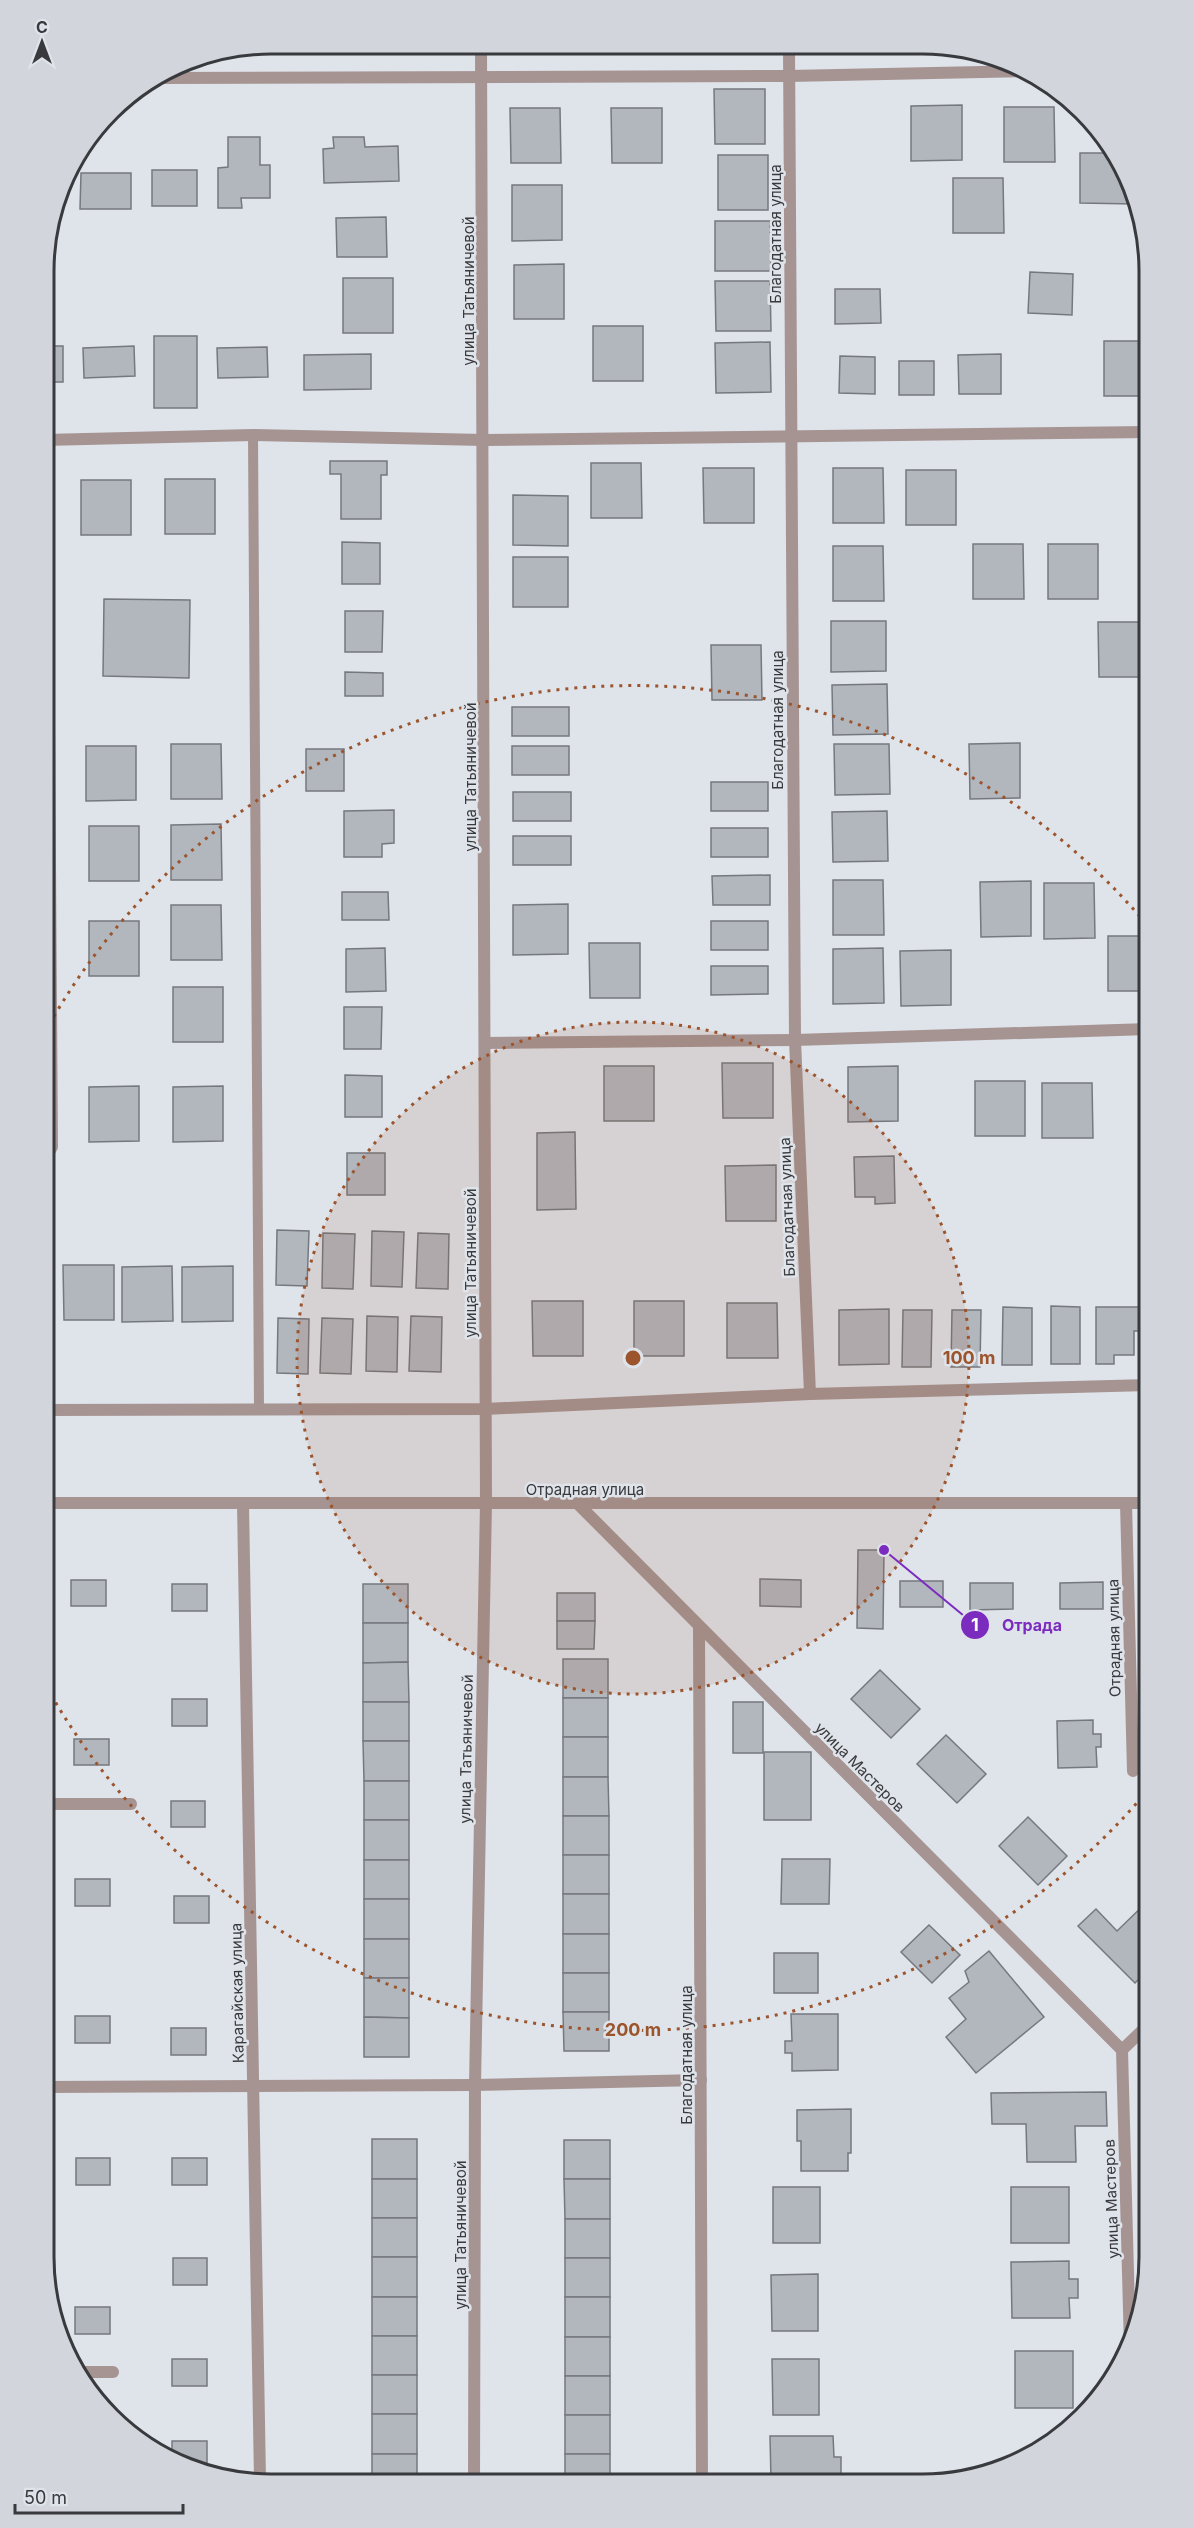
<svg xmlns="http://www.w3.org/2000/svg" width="1193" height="2528" viewBox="0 0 1193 2528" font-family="Inter,sans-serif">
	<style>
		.building { fill: #b2b6bd; stroke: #75797f; stroke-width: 1.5 }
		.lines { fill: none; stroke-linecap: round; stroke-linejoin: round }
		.service { stroke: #a69493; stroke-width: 10 }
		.minor { stroke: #a69493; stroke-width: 12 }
		.tertiary { stroke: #a69493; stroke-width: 12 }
		.ring { fill: none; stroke: #9b542c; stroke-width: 3; stroke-dasharray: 3 6 }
		.labels { text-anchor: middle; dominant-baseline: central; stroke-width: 5; stroke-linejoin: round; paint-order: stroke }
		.street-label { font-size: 15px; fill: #393a3d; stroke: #dfe3ea }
		.rim { fill: none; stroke: #393a3d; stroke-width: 3 }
		.centre { fill: #9b542c; stroke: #dfe3ea; stroke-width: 3 }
		.ring-label { font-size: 18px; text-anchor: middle; font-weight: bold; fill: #9b542c; stroke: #dfe3ea; stroke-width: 5; stroke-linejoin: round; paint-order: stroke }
		.leader { fill: none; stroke: #7b2cbf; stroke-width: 2 }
		.callout-dot { fill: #7b2cbf; stroke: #dfe3ea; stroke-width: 2 }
		.mark-label { font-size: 18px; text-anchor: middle; font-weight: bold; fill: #fff }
		.callout-label { font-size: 16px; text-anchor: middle; font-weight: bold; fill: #7b2cbf; stroke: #dfe3ea; stroke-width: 5; stroke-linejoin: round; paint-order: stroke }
	</style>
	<rect width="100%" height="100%" fill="#dfe3ea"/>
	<g class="building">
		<path d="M714 89H765V144H715Z"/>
		<path d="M962 105V160L911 161V106Z"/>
		<path d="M1004 107H1054L1055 162H1004Z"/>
		<path d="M510 108H560L561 163H511Z"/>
		<path d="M611 108H662V163H612Z"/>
		<path d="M228 137H260V165H270V198H241L242 208H218V168L228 167Z"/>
		<path d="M333 137H364L365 147 398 146 399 181 324 183 323 149 334 148Z"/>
		<path d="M1080 153H1116L1135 195V204L1080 203Z"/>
		<rect x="718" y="155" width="50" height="55"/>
		<rect x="152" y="170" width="45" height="36"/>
		<path d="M81 173H131V209H80Z"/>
		<path d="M953 178H1003L1004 233H953Z"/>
		<path d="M512 185H562V240L512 241Z"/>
		<path d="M386 217 387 257H337L336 218Z"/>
		<path d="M715 221H770L771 271H715Z"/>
		<path d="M564 264V319H514V265Z"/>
		<path d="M1030 272 1073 274 1072 315 1028 313Z"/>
		<rect x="343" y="278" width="50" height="55"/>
		<path d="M715 281H770L771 331H716Z"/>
		<path d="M835 289H880L881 323 835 324Z"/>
		<rect x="593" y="326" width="50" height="55"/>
		<rect x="154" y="336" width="43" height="72"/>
		<rect x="1104" y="341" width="45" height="55"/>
		<path d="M770 342 771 392 716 393 715 343Z"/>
		<rect x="44" y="346" width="19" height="36"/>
		<path d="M134 346 135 376 84 378 83 348Z"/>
		<path d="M267 347 268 377 218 378 217 348Z"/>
		<path d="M371 354V389L304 390V355Z"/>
		<path d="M1001 354V394H959L958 355Z"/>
		<path d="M840 356 875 357V394L839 393Z"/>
		<rect x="899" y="361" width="35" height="34"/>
		<path d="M330 461H387V475H381V519H341V474H330Z"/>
		<path d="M591 463H641L642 518H591Z"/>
		<path d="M703 468H754V523H704Z"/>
		<path d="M833 468H883L884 523H833Z"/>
		<rect x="906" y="470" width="50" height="55"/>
		<rect x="165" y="479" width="50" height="55"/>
		<rect x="81" y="480" width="50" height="55"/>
		<path d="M513 495 568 496V546L513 545Z"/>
		<path d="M342 542 380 543V584H342Z"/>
		<path d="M973 544H1023L1024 599H973Z"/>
		<rect x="1048" y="544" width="50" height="55"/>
		<path d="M833 546H883L884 601H833Z"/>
		<rect x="513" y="557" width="55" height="50"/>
		<path d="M104 599 190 600 189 678 103 676Z"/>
		<path d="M345 611H383L382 652H345Z"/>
		<path d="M831 621H886V671L831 672Z"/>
		<path d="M1098 622H1149V677H1099Z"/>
		<path d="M711 645H761L762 700H712Z"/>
		<path d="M345 672 383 673V696H345Z"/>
		<path d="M887 684 888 734 833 735 832 685Z"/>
		<rect x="512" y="707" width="57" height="29"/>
		<path d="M1020 743V798L970 799 969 744Z"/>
		<path d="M171 744H221L222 799H171Z"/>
		<path d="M834 744H889L890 794 835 795Z"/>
		<path d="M86 746H136V800L86 801Z"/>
		<rect x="512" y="746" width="57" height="29"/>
		<rect x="306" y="749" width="38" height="42"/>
		<rect x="711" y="782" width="57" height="29"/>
		<rect x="513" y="792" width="58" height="29"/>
		<path d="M394 810V843L382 844V857H344V811Z"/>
		<path d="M887 811 888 861 833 862 832 812Z"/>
		<path d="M221 824 222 880H171V825Z"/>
		<rect x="89" y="826" width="50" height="55"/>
		<rect x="711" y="828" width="57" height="29"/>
		<rect x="513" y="836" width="58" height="29"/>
		<path d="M770 875V905H713L712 876Z"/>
		<path d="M833 880H883L884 935H833Z"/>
		<path d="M1031 881V936L981 937 980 882Z"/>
		<path d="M1044 883H1094L1095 938 1044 939Z"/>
		<path d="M342 892H388L389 920H342Z"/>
		<path d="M568 904V954L513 955V905Z"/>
		<path d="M171 905H221L222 960H171Z"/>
		<rect x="89" y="921" width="50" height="55"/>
		<rect x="711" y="921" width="57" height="29"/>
		<rect x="1108" y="936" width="41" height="55"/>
		<path d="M589 943H640V998H590Z"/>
		<path d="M385 948 386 991 346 992V949Z"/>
		<path d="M883 948 884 1003 833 1004V949Z"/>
		<path d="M951 950V1005L901 1006 900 951Z"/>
		<path d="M711 966H768V994L711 995Z"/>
		<rect x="173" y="987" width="50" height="55"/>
		<path d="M344 1007H382L381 1049H344Z"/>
		<path d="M722 1063H773V1118H723Z"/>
		<rect x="604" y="1066" width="50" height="55"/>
		<path d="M898 1066V1121L848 1122V1067Z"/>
		<path d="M345 1075 382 1076V1117H345Z"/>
		<rect x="975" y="1081" width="50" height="55"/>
		<path d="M1042 1083H1092L1093 1138H1042Z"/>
		<path d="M139 1086V1141L89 1142V1087Z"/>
		<path d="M223 1086V1141L173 1142V1087Z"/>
		<path d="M575 1132 576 1209 537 1210V1133Z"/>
		<rect x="347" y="1153" width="38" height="42"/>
		<path d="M894 1156 895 1203 875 1204V1197H855L854 1157Z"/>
		<path d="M776 1165V1221H726L725 1166Z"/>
		<path d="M277 1230 309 1231 307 1286 276 1285Z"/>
		<path d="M372 1231 404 1232 402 1287 371 1286Z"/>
		<path d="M323 1233 355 1234 353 1289 322 1288Z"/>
		<path d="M418 1233 449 1234 448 1289 416 1288Z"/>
		<rect x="44" y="1262" width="10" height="55"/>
		<path d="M63 1265H114V1320H64Z"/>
		<path d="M172 1266 173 1321 122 1322V1267Z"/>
		<path d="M233 1266V1321L182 1322V1267Z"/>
		<path d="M532 1301H583V1356H533Z"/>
		<rect x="634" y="1301" width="50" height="55"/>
		<path d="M727 1303H777L778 1358H727Z"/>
		<path d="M1051 1306 1080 1307V1364H1051Z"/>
		<path d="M1003 1307 1032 1308V1365H1002Z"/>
		<path d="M1096 1307H1144V1331H1134V1355H1114V1364H1096Z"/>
		<path d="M889 1309V1364L839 1365V1310Z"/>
		<path d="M903 1310H932L931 1367H902Z"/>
		<path d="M952 1310H981L980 1367H951Z"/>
		<path d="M367 1316 398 1317 397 1372 366 1371Z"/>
		<path d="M411 1316 442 1317 441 1372 409 1371Z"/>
		<path d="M278 1318 309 1319 308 1374 277 1373Z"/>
		<path d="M322 1318 353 1319 351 1374 320 1373Z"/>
		<path d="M858 1550H884L883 1629 857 1628Z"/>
		<path d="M760 1579 801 1580V1607L760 1606Z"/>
		<rect x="71" y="1580" width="35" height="26"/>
		<rect x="900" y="1581" width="43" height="26"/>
		<path d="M1103 1582V1609H1060V1583Z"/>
		<path d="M970 1583H1013V1609L970 1610Z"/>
		<rect x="172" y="1584" width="35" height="27"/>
		<rect x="363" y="1584" width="45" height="39"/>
		<rect x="557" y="1593" width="38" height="28"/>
		<path d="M557 1621H595L594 1649H557Z"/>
		<path d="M363 1623H408V1662L363 1663Z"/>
		<rect x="563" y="1659" width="45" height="39"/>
		<path d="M408 1662 409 1702H363V1663Z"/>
		<path d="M880 1670 920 1709 891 1738 851 1699Z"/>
		<rect x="563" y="1698" width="45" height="39"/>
		<rect x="172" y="1699" width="35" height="27"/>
		<rect x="363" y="1702" width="46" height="39"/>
		<rect x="733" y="1702" width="30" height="51"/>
		<path d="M1093 1720V1734H1101V1747H1096L1097 1767 1058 1768 1057 1721Z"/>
		<path d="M946 1735 986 1774 957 1803 917 1764Z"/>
		<rect x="563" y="1737" width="45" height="40"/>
		<rect x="74" y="1739" width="35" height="26"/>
		<path d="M363 1741H409V1781H364Z"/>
		<rect x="764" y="1752" width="47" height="68"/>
		<path d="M563 1777H608L609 1816H563Z"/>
		<rect x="364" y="1781" width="45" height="39"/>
		<rect x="171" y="1801" width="34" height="26"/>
		<rect x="563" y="1816" width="46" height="39"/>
		<path d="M1028 1817 1067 1856 1038 1885 999 1846Z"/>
		<rect x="364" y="1820" width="45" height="40"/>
		<rect x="563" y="1855" width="46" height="39"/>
		<path d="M782 1859H830L829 1904H781Z"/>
		<rect x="364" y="1860" width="45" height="39"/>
		<rect x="75" y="1879" width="35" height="27"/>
		<rect x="563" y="1894" width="46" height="40"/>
		<rect x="174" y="1896" width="35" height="27"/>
		<rect x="364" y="1899" width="45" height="40"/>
		<path d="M1149 1900V1946L1142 1953 1149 1961V1969L1135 1983 1078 1926 1096 1909 1117 1931Z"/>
		<path d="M929 1925 960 1955 932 1983 901 1952Z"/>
		<rect x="563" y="1934" width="46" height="39"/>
		<rect x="364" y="1939" width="45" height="39"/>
		<path d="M989 1951 1044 2017 976 2073 946 2037 966 2019 949 1998 969 1982 965 1971Z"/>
		<rect x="774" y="1953" width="44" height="40"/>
		<rect x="563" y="1973" width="46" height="39"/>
		<path d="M364 1978H409V2018L364 2017Z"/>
		<path d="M563 2012H609V2051H564Z"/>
		<path d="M791 2014H838V2070L792 2071V2053H785V2041H792Z"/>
		<rect x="75" y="2016" width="35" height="27"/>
		<path d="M364 2017 409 2018V2057H364Z"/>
		<rect x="171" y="2028" width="35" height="27"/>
		<path d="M1106 2092 1107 2126H1075L1076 2162H1027L1026 2124H992L991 2093Z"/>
		<path d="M851 2109V2153H848V2171H801V2141H797V2110Z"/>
		<rect x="372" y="2139" width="45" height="40"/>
		<rect x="564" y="2140" width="46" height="39"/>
		<rect x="76" y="2158" width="34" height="27"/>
		<rect x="172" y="2158" width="35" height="27"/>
		<rect x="372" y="2179" width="45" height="39"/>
		<path d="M564 2179H610V2219H565Z"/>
		<rect x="773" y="2187" width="47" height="56"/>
		<rect x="1011" y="2187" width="58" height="56"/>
		<rect x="372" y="2218" width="45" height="39"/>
		<rect x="565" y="2219" width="45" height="39"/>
		<rect x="372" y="2257" width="45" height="40"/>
		<rect x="173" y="2258" width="34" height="27"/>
		<rect x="565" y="2258" width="45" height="39"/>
		<path d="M1069 2261V2279H1078V2298H1069L1070 2318H1012L1011 2262Z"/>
		<path d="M818 2274V2331H772L771 2275Z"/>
		<rect x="372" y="2297" width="45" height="39"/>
		<rect x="565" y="2297" width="45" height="40"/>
		<rect x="75" y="2307" width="35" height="27"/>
		<rect x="372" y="2336" width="45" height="39"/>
		<rect x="565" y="2337" width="45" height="39"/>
		<rect x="1015" y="2351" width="58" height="57"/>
		<rect x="172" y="2359" width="35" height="27"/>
		<path d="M772 2359H819V2415H773Z"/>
		<rect x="372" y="2375" width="45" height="39"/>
		<rect x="565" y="2376" width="45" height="39"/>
		<rect x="372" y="2414" width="45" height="40"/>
		<rect x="565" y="2415" width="45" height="39"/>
		<path d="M770 2436H833L834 2457H841V2484H793V2479L771 2480Z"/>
		<path d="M172 2441H207V2468H191L172 2462Z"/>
		<rect x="372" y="2454" width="45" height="27"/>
		<path d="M565 2454H610V2483L565 2482Z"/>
	</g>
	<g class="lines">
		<g class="service">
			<path d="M253 435 259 1408"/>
			<path d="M44 1163 53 1147 48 440"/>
		</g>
		<g class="minor">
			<path d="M481 45 486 1503"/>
			<path d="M789 47 795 1040 810 1394"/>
			<path d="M157 78 789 76 1028 71"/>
			<path d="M44 440 253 435 484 440 1149 432"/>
			<path d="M485 1043 795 1040 1149 1029"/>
			<path d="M44 1410 485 1409 810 1394 1149 1385"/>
			<path d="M44 1503H1149"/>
			<path d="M1126 1503 1133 1771"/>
			<path d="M243 1504 260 2480"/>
			<path d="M578 1504 1122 2050 1130 2347"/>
			<path d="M699 1627 702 2483"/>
			<path d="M44 1804H131"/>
			<path d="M1122 2050 1149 2024"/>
			<path d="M44 2087 475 2085 701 2080"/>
			<path d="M77 2372H113"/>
		</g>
		<path class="tertiary" d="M474 2482 475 2085 486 1503"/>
	</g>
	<circle cx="633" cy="1358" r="336" fill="#9b542c" fill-opacity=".12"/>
	<g class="ring">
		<circle cx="633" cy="1358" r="336"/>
		<path d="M1148 1790A672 672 0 0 1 45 1684M45 1032A672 672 0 0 1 1148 926"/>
	</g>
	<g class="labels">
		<g class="street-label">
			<text transform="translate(775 234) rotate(-90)">Благодатная улица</text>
			<text transform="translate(468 291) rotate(-90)">улица Татьяничевой</text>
			<text transform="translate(777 720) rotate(-90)">Благодатная улица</text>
			<text transform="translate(470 777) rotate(-90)">улица Татьяничевой</text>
			<text transform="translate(787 1207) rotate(-92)">Благодатная улица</text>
			<text transform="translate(470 1263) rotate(-90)">улица Татьяничевой</text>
			<text x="585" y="1489">Отрадная улица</text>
			<text transform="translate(1114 1638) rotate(-91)">Отрадная улица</text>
			<text transform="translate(466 1749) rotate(-89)">улица Татьяничевой</text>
			<text transform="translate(860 1767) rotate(45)">улица Мастеров</text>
			<text transform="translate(237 1993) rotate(-91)">Карагайская улица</text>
			<text transform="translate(686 2055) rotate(-90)">Благодатная улица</text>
			<text transform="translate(1111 2199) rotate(-92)">улица Мастеров</text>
			<text transform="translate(460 2235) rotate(-90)">улица Татьяничевой</text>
		</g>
	</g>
	<path d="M0 0H1193V2528H0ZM271 54H922A217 217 0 0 1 1139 271V2257A217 217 0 0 1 922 2474H271A217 217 0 0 1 54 2257V271A217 217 0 0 1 271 54Z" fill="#d2d5dc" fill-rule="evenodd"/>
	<path class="rim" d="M271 54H922A217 217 0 0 1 1139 271V2257A217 217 0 0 1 922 2474H271A217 217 0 0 1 54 2257V271A217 217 0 0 1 271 54Z"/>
	<circle cx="633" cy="1358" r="9" class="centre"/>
	<g class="ring-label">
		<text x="969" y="1364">100 m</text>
		<text x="633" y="2036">200 m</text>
	</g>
	<path class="leader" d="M884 1550L975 1625"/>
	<g class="callout-dot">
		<circle cx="884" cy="1550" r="6"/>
		<circle cx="975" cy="1625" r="15"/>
	</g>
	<g class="mark-label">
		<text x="975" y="1631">1</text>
	</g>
	<g class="callout-label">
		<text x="1032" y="1631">Отрада</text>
	</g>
	<g transform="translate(42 42)" stroke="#dfe3ea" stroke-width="4.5" paint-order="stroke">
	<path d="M0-4.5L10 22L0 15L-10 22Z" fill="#393a3d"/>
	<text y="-9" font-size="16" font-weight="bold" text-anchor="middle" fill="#393a3d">С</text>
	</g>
	<path d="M15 2504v9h168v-9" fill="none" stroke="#393a3d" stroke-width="3"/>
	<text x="24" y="2504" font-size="18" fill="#393a3d" stroke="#dfe3ea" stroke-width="4.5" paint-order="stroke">50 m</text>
</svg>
